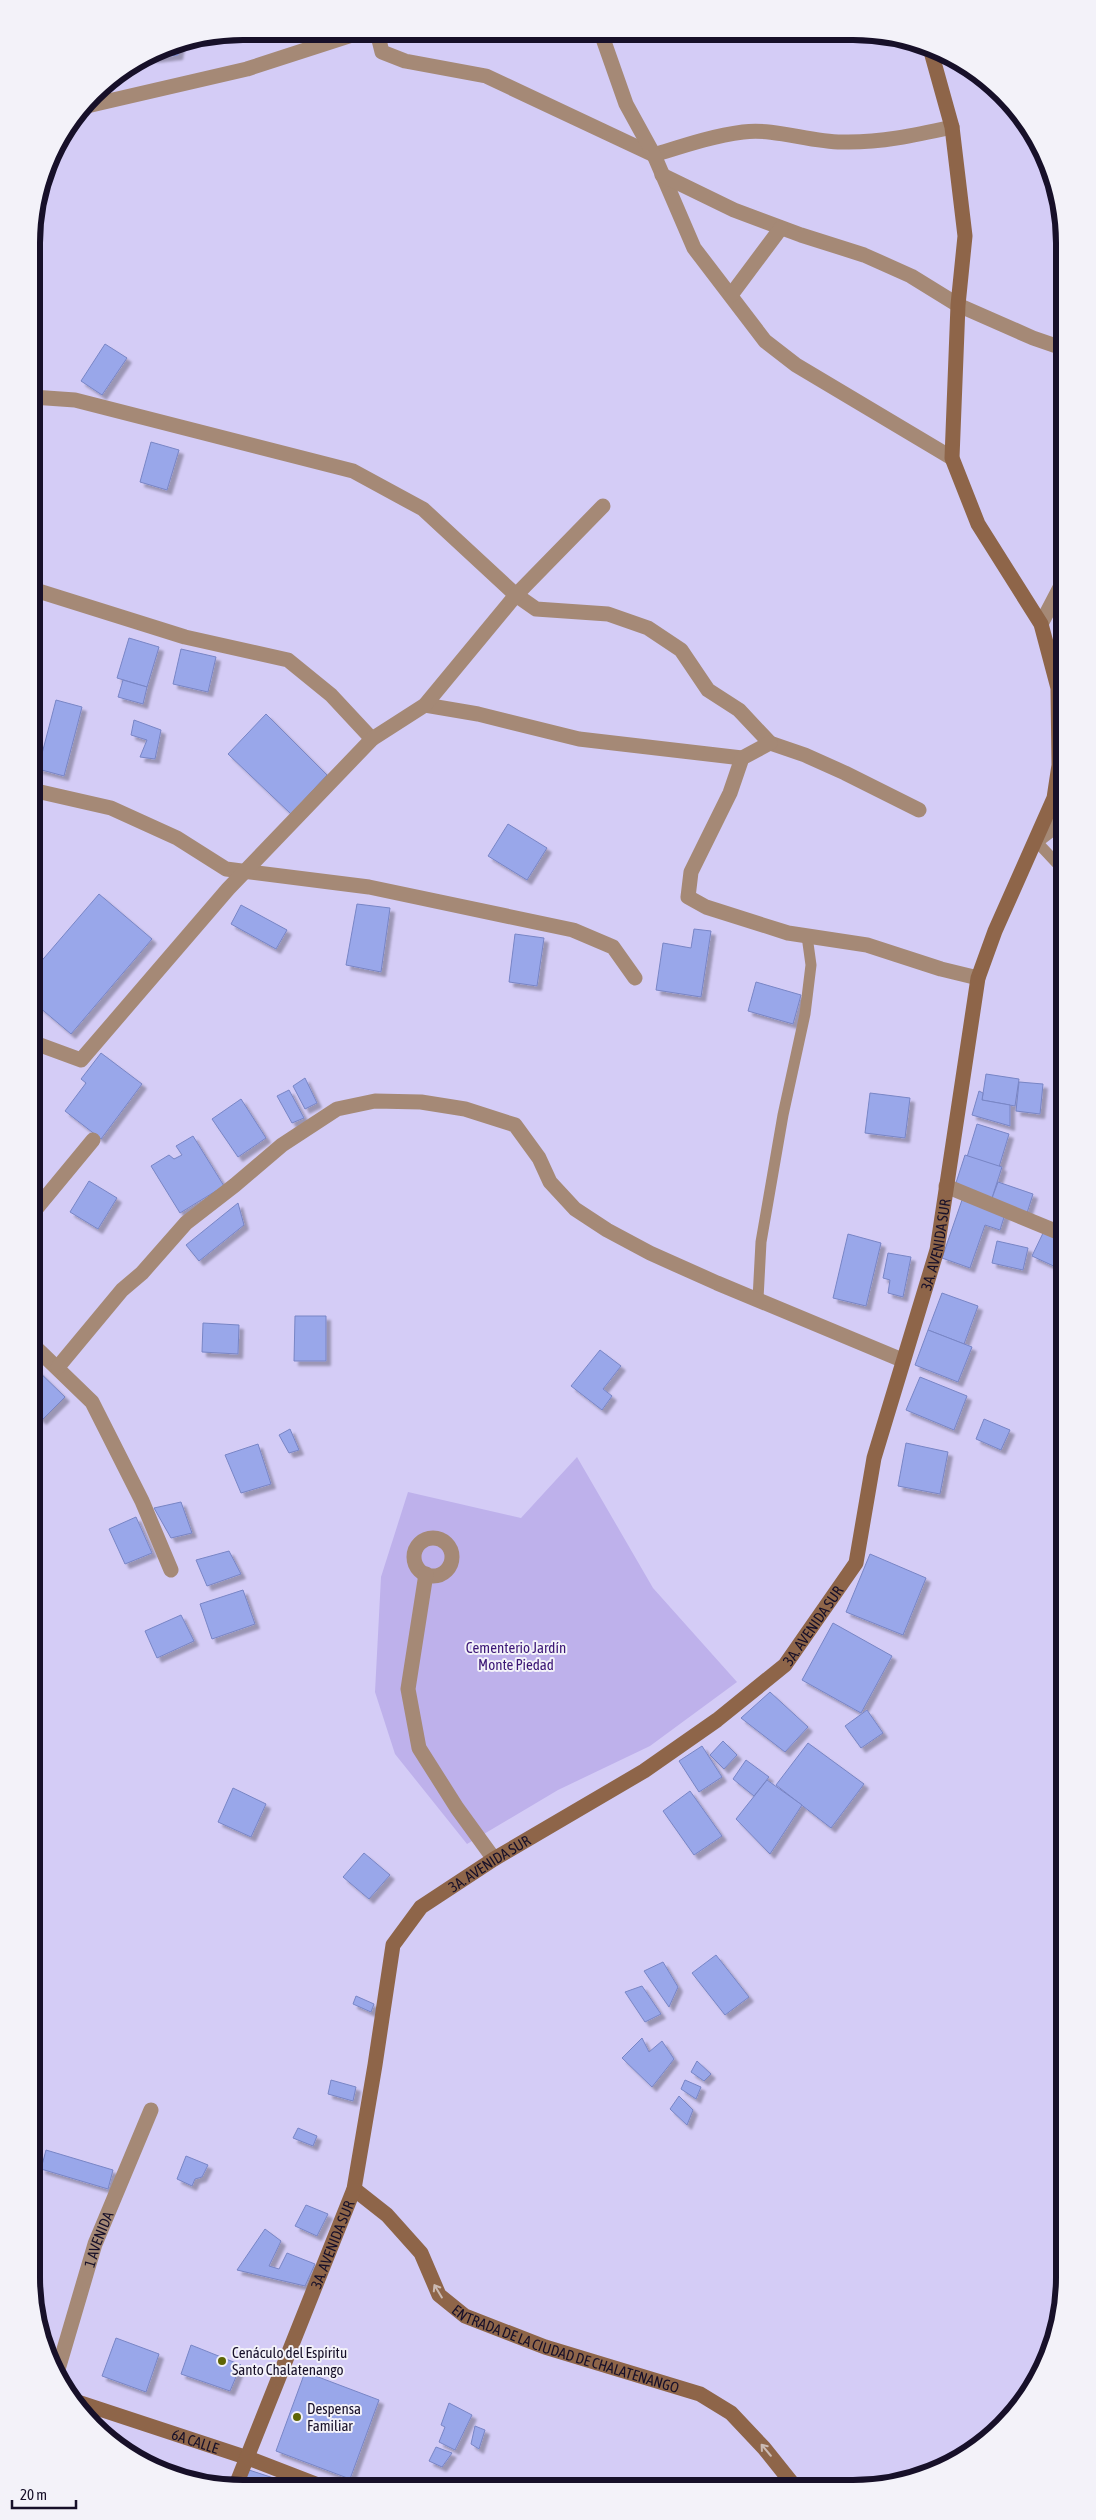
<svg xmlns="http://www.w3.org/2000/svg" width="1096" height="2520" viewBox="0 0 1096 2520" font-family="'Asap Condensed',sans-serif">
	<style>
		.green { fill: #beb1eb }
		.building { fill: #99a7ea; stroke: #7885c5; filter: url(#shadow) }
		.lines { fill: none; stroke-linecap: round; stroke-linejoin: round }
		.lane { stroke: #a58976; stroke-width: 11 }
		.street { stroke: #a58976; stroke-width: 15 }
		.secondary { stroke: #8e6549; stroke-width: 15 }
		.oneway { stroke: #cbbab3 }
		.poi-dot { fill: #5e6504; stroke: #f3f2f9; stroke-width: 2 }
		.labels { text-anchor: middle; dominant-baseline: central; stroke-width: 4; stroke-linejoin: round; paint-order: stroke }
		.street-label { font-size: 15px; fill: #171029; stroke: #f3f2f9 }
		.park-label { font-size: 15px; fill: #3c1776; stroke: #f3f2f9 }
		.poi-label { font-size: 15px; fill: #171029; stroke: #f3f2f9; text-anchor: start }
		.rim { fill: none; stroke: #171029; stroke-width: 6 }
	</style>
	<defs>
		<filter id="shadow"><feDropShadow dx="4.5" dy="4.5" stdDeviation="1" flood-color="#0004"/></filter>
	</defs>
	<rect width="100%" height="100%" fill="#d4ccf6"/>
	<path class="green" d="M577 1457 653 1588 737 1682 650 1746 558 1790 467 1844 395 1754 375 1692 381 1577 408 1492 521 1518Z"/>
	<g class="building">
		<path d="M180 44 178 55 152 58V54L162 47Z"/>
		<path d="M105 344 127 358 102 395 81 381Z"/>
		<path d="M151 442 179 450 167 490 140 482Z"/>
		<path d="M129 638 159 647 147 687 117 678Z"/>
		<path d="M181 649 216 657 208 692 173 684Z"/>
		<path d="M123 680 147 687 143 704 118 697Z"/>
		<path d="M56 700 82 707 64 776 38 769Z"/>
		<path d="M266 714 327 775 291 814 228 754Z"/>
		<path d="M134 720 161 730 155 759 140 757 147 740 131 735Z"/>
		<path d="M508 824 547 848 527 880 488 856Z"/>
		<path d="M99 894 152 939 71 1034 32 1001V972Z"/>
		<path d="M357 904 390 908 381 972 346 965Z"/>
		<path d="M241 905 287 930 276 949 231 924Z"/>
		<path d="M694 929 711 931 701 997 656 990 663 943 691 948Z"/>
		<path d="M515 934 544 938 537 986 509 982Z"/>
		<path d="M756 982 801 995 793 1024 748 1011Z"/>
		<path d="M101 1053 142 1084 101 1139 65 1111 86 1083 81 1079Z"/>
		<path d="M986 1074 1019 1079 1015 1106 982 1100Z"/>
		<path d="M305 1078 317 1103 305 1109 293 1086Z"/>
		<path d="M1019 1082 1043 1084 1040 1114 1016 1111Z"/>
		<path d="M289 1090 304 1118 292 1123 277 1096Z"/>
		<path d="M979 1091 983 1093 982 1100 1010 1105V1126L972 1115Z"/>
		<path d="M870 1093 910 1098 905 1138 865 1133Z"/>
		<path d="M241 1099 266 1138 238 1157 212 1119Z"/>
		<path d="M977 1124 1009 1134 999 1167 967 1157Z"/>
		<path d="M193 1136 224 1186 180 1213 151 1166 169 1155 174 1159 182 1155 176 1146Z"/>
		<path d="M965 1155 1002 1167 991 1201 954 1189Z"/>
		<path d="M89 1181 117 1198 98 1229 70 1212Z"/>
		<path d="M998 1182 1033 1194 1027 1213 991 1201Z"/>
		<path d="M962 1200 1005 1214 1000 1230 985 1225 970 1268 942 1258Z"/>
		<path d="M238 1203 244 1225 199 1261 186 1245Z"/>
		<path d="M1044 1231 1065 1240V1259L1060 1269 1032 1256Z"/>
		<path d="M848 1234 881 1243 866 1306 833 1298Z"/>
		<path d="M997 1241 1028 1248 1023 1270 992 1263Z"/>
		<path d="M888 1253 911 1257 903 1297 888 1293 890 1280 883 1278Z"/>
		<path d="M942 1293 978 1306 964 1344 928 1330Z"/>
		<path d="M295 1316H326V1361H294Z"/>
		<path d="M203 1323 239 1325 238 1354 202 1352Z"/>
		<path d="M928 1330 972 1347 958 1382 915 1365Z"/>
		<path d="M600 1350 621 1366 603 1389 612 1396 602 1410 571 1386Z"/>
		<path d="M31 1364 65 1397 42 1420 31 1411Z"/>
		<path d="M920 1377 967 1396 954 1430 906 1410Z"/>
		<path d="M984 1419 1010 1430 1001 1450 976 1439Z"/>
		<path d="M290 1429 299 1450 289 1453 279 1435Z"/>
		<path d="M906 1443 948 1452 940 1494 898 1486Z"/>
		<path d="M258 1444 271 1484 241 1493 225 1455Z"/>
		<path d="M181 1502 192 1533 171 1538 154 1508Z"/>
		<path d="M136 1517 152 1553 125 1564 109 1529Z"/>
		<path d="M229 1551 241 1574 207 1586 196 1560Z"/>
		<path d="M870 1554 926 1578 903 1635 846 1612Z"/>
		<path d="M243 1590 255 1624 212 1639 200 1604Z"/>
		<path d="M181 1615 194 1641 157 1658 145 1631Z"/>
		<path d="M833 1623 892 1656 861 1713 802 1680Z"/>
		<path d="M770 1692 808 1727 785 1752 741 1718Z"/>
		<path d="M867 1710 883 1733 861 1748 845 1726Z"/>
		<path d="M723 1741 737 1755 724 1769 710 1755Z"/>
		<path d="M808 1743 864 1784 831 1828 776 1785Z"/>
		<path d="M702 1746 722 1777 699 1792 679 1761Z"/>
		<path d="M746 1760 769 1777 754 1796 733 1779Z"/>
		<path d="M767 1780 802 1805 770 1854 736 1819Z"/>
		<path d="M233 1788 266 1804 251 1837 218 1822Z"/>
		<path d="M690 1791 722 1836 694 1855 663 1811Z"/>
		<path d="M364 1853 390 1875 369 1899 343 1877Z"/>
		<path d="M716 1955 749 1997 725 2015 692 1973Z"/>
		<path d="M663 1962 678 1987 669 2007 644 1971Z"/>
		<path d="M642 1986 661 2014 645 2022 625 1992Z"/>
		<path d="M356 1996 374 2004 371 2012 353 2004Z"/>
		<path d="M642 2038 649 2052 662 2041 674 2059 652 2087 622 2058Z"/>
		<path d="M697 2061 711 2074 704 2081 691 2072Z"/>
		<path d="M331 2080 356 2087 353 2101 328 2094Z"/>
		<path d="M685 2080 701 2087 696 2099 681 2089Z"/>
		<path d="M679 2096 693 2110 687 2125 670 2109Z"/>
		<path d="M298 2128 317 2136 313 2146 293 2138Z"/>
		<path d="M46 2150 113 2170 108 2189 41 2169Z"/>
		<path d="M186 2156 208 2165 202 2177 195 2179 192 2186 177 2179Z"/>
		<path d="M306 2205 328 2214 317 2236 295 2226Z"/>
		<path d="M265 2229 281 2241 269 2266 279 2269 287 2253 315 2264 305 2286 237 2270Z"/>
		<path d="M116 2338 159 2354 146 2392 102 2376Z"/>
		<path d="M191 2345 241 2365 230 2391 181 2374Z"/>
		<path d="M305 2372 379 2400 350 2479 276 2451Z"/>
		<path d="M449 2403 472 2415 455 2450 439 2442 445 2427 441 2425Z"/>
		<path d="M475 2426 485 2430 479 2449 471 2444Z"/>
		<path d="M436 2447 452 2453 442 2467 429 2461Z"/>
		<path d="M249 2470 295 2485H243Z"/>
		<path d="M540 2478 556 2485 534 2487Z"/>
		<path d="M438 2480 467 2481 465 2486H436Z"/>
	</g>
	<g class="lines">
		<g class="lane">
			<path d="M1036 841 1065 872"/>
			<path d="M758 1299 761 1242 783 1115 805 1014 811 965 807 936"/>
		</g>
		<g class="street">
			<path d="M377 32 382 52 405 61 486 76 654 155C683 146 712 136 743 132 776 128 809 142 842 142 880 143 916 135 952 127"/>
			<path d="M601 33 626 104 654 155 694 248 765 341 796 365 952 458"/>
			<path d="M87 106 247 69 361 32"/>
			<path d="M662 175 734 210 801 235 864 255 911 276 958 305 1033 338 1065 349"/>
			<path d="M731 295 781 228"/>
			<path d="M32 397 75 400 353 471 423 509 516 595 536 609 608 614 648 628 681 650 708 690 739 710 770 743 805 755 845 773 919 810"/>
			<path d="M32 589 185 637 288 660 331 695 372 739"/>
			<path d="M1041 624 1065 578"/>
			<path d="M425 705 478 714 579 739 742 758"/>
			<path d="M770 743 742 758 730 793 691 872 688 897 706 907 788 933 867 945 941 969 978 978"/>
			<path d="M32 790 111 808 177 838 226 869 369 887 573 930 613 947 635 978"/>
			<path d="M1036 841 1065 819"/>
			<path d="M32 1042 81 1060 228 889 372 739 425 705 516 595 603 506"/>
			<path d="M946 1186 1065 1235"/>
			<path d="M31 1215 93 1140"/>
			<path d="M31 1343 92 1402 142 1501 171 1570"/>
			<path d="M58 1367 122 1290 142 1273 186 1223 235 1185 282 1145 337 1109 375 1101 421 1102 465 1109 515 1125 539 1158 550 1182 575 1209 607 1230 650 1253 717 1283 902 1360"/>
			<circle cx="433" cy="1557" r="19"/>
			<path d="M426 1574 408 1689 419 1748 457 1808 494 1859"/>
			<path id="s1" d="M57 2373 95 2244 151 2110"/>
		</g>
		<g class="secondary">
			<path id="s2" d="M354 2189 387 2215 421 2253 439 2295 465 2316 545 2347 700 2394 731 2413 764 2448 796 2488"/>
			<path id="s3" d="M72 2400 248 2458 318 2485"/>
			<path id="s4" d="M236 2485 354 2189 375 2065 393 1945 421 1907 494 1859 644 1771 717 1720 785 1665 856 1563 874 1458 937 1250 978 978 995 931 1054 798 1059 765 1058 688 1041 624 978 524 952 458 958 305 965 236 952 127 930 48"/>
		</g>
	</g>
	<defs><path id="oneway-shaft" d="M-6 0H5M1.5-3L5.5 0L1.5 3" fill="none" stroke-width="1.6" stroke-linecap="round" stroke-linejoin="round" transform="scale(1.25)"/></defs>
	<g class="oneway">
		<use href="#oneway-shaft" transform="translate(438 2291) rotate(-121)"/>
		<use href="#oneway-shaft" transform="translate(766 2450) rotate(-130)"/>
	</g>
	<g class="poi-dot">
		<circle cx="222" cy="2361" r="5"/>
		<circle cx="297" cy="2417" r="5"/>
	</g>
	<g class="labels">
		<g class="street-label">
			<text stroke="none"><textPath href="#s4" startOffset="1504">3A. AVENIDA SUR</textPath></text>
			<text stroke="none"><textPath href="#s4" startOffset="1099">3A. AVENIDA SUR</textPath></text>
			<text stroke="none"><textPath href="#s4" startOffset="694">3A. AVENIDA SUR</textPath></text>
			<text stroke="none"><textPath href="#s1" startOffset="140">1 AVENIDA</textPath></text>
			<text stroke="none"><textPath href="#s4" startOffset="259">3A. AVENIDA SUR</textPath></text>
			<text stroke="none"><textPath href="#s2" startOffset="278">ENTRADA DE LA CIUDAD DE CHALATENANGO</textPath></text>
			<text stroke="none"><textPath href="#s3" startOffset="130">6A CALLE</textPath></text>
		</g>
		<g class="park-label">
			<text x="516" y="1647">Cementerio Jardín<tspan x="516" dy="17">Monte Piedad</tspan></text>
		</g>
		<g class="poi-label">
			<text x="232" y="2352">Cenáculo del Espíritu<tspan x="232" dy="17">Santo Chalatenango</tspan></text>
			<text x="307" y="2408">Despensa<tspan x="307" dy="17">Familiar</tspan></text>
		</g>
	</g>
	<path d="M0 0H1096V2520H0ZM243 40H853A203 203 0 0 1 1056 243V2277A203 203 0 0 1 853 2480H243A203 203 0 0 1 40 2277V243A203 203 0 0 1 243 40Z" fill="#f3f2f9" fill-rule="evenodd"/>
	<path class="rim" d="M243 40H853A203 203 0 0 1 1056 243V2277A203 203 0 0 1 853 2480H243A203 203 0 0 1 40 2277V243A203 203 0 0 1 243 40Z"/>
	<path d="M12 2500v8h64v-8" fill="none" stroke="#171029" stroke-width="2.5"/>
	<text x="20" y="2500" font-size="15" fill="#171029" stroke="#f3f2f9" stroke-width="4" paint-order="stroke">20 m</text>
</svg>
